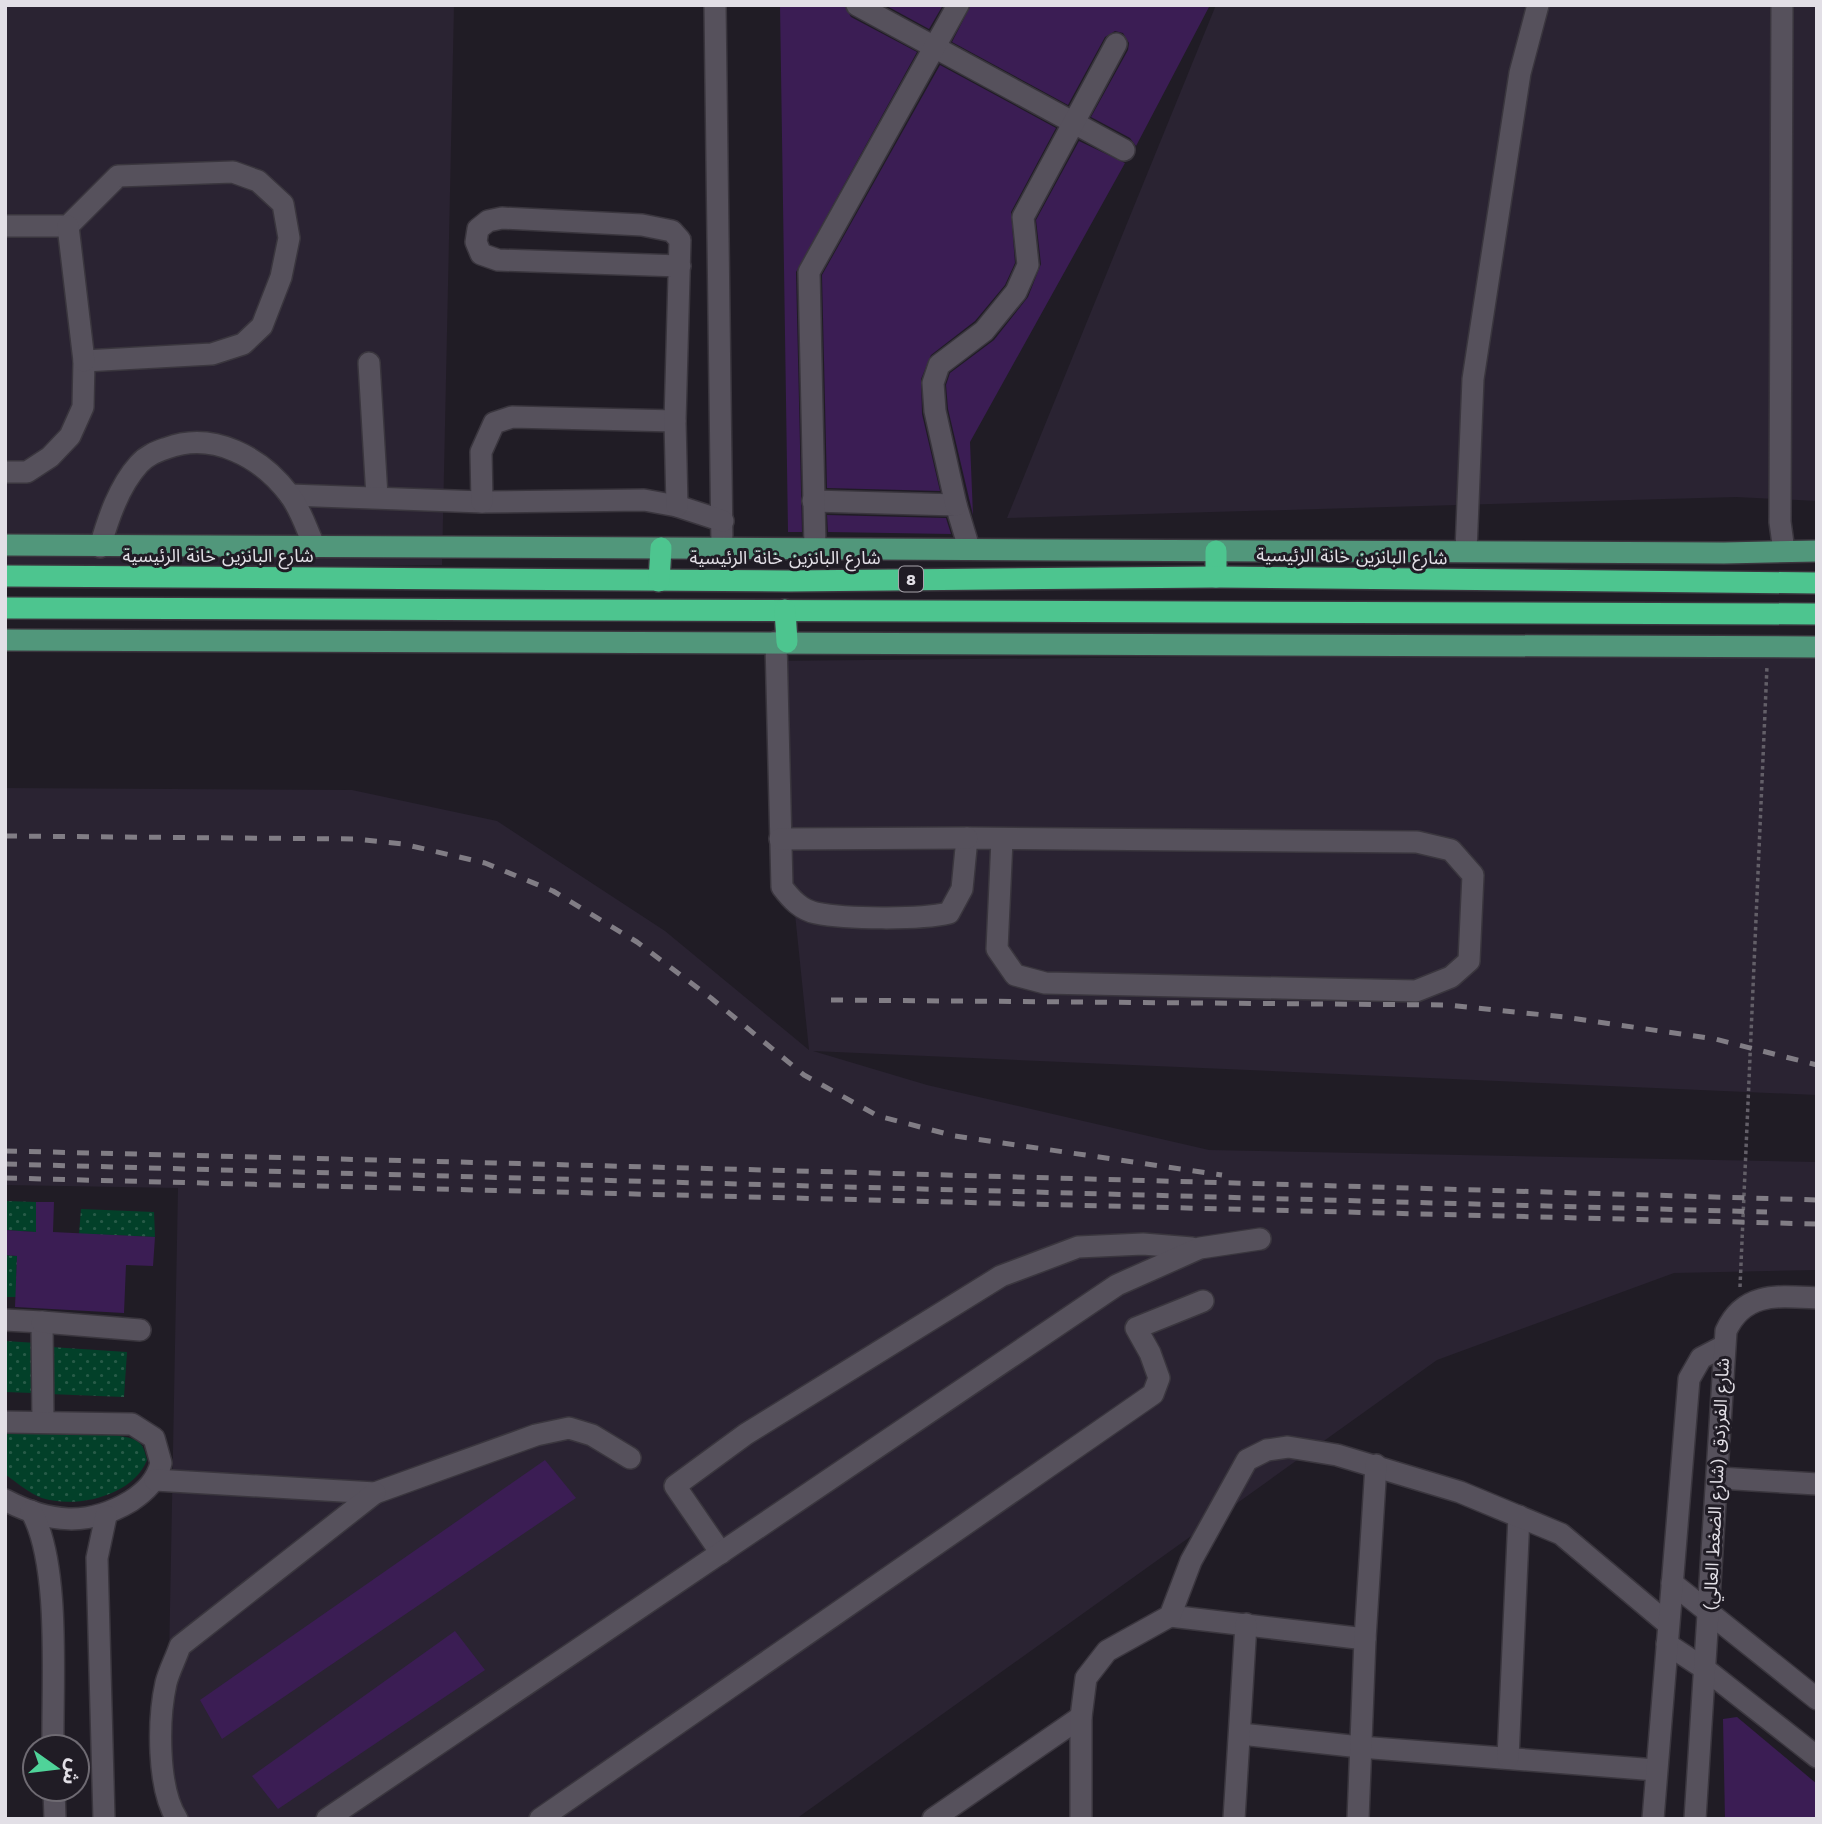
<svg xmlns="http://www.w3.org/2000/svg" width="1822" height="1824" viewBox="0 0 1822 1824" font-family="'Work Sans','Noto Sans Arabic',sans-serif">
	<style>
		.built { fill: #2a2332 }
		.garden { fill: url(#garden-dots) }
		.building { fill: #3b1d54 }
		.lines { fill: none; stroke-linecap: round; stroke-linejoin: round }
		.minor-casing { stroke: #3a363e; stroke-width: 24 }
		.major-casing { stroke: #3a363e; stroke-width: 24 }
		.highway-casing { stroke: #3a363e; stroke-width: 24 }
		.path { stroke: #635f68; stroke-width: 3.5; stroke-dasharray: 3.5 3.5; stroke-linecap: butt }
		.minor { stroke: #56515c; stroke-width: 21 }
		.major { stroke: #51977b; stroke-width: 21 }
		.highway { stroke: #4dc58f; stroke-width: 21 }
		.rail { stroke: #817d85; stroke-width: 5; stroke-dasharray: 12 12; stroke-linecap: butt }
		.labels { text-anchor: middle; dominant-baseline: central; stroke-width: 6; stroke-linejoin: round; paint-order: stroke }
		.shield { fill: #201c25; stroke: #a8a4ac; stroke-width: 2 }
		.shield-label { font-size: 16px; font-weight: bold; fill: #e2dfe6 }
		.street-label { font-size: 18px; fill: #e2dfe6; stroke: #201c25 }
	</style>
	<defs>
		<pattern id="garden-dots" width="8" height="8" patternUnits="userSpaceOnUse" patternTransform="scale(1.75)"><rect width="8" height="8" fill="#024029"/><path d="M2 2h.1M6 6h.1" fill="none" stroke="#275b48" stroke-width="1.8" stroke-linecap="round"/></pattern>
	</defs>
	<rect width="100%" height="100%" fill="#201c25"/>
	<g class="built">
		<path d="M5 5H454L442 565 5 571Z"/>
		<path d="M1216 5H1817V501L1736 497 1007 518Z"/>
		<path d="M1817 651V1095L813 1051 927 1085 1209 1150 1817 1162V1270L1674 1273 1437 1360 796 1819H166L178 1188 5 1185V788L352 790 497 821 665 931 809 1050 769 661Z"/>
	</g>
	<g class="garden">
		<path d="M5 1201 36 1202V1232L5 1230Z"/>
		<path d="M81 1209 154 1212 155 1237 79 1234Z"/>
		<path d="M5 1255 17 1256 16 1297H5Z"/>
		<path d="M5 1341 37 1343 33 1393 5 1392Z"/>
		<path d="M51 1347 127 1352 124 1397 49 1394Z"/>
		<path d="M9 1433C34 1434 120 1430 137 1441 144 1445 145 1453 147 1460 133 1496 76 1509 42 1498 29 1493 17 1483 5 1474V1434Z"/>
	</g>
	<g class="building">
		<path d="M780 5H844L851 17 917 52 796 272 802 532H788Z"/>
		<path d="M885 5H943L929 29Z"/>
		<path d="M971 5H1210L1136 146 1130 138 1091 117 1128 50 1129 43 1123 33 1115 31 1105 37 1068 105 952 42Z"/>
		<path d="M940 65 1056 128 1011 212 1015 263 1005 285 975 321 931 355 921 379 922 414 940 491 827 488 822 275Z"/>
		<path d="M1079 141 1125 163 970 442 973 515 948 409 946 385 950 373 994 340 1028 297 1041 264 1036 220Z"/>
		<path d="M827 515 946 518 951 534 828 532Z"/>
		<path d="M36 1202H54L53 1232 155 1237 153 1266 126 1265 124 1313 15 1307 17 1256 5 1255V1230L36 1232Z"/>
		<path d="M545 1460 576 1498 222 1739 200 1700Z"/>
		<path d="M455 1631 485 1670 278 1809 252 1776Z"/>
		<path d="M1737 1717 1817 1784V1819H1725L1723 1719Z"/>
	</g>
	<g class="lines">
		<defs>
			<g id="minor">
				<path d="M715 5 722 547"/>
				<path d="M857 5 1124 150"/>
				<path d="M1782 5 1780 522 1784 551"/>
				<path d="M5 226H68L118 176 233 172 258 181 283 204 289 238 281 277 262 326 243 344 212 354 84 361 83 407 70 436 50 457 27 472H5"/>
				<path d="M68 226 84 361"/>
				<path d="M369 363 377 497"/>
				<path d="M290 495 482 502 644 500 677 506 723 521"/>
				<path d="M813 501 956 505 969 548"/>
				<path d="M482 502 481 452 494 423 512 417 675 421"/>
				<path d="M956 505 935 411 933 383 939 365 984 331 1016 292 1028 265 1023 217 1116 44"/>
				<path d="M677 506 675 421 680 240 672 231 642 225 502 218 488 221 478 229 476 242 481 254 498 260 680 266"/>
				<path d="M100 547C108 519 119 486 139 464 147 455 156 452 167 448 213 431 261 457 289 494 301 509 307 531 315 547"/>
				<path d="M815 547 809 272 958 5"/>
				<path d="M1466 551 1473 379 1520 73 1538 5"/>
				<path d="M776 642 782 887C791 899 801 910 816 913 846 919 919 920 949 913L962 889 967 838 1417 842 1451 850 1473 875 1469 961 1451 977 1416 991 1045 983 1015 975 997 949 1002 840"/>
				<path d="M780 839 967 838"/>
				<path d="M5 1320 42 1322 43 1422"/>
				<path d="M42 1322 140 1330"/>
				<path d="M5 1422 132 1424 154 1438 161 1463C157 1480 146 1491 131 1501 88 1527 49 1523 5 1500"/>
				<path d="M1719 1478 1817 1484"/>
				<path d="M155 1480 375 1493 536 1435 569 1428 592 1435 630 1458"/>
				<path d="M31 1511C61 1564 52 1683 53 1747"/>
				<path d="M721 1553 675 1486 746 1434 1001 1276 1078 1247 1143 1244 1192 1248"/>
				<path d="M1672 1583 1817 1699"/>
				<path d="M1170 1616 1365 1639"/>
				<path d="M1667 1644 1705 1669 1817 1757"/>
				<path d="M1241 1734 1360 1747 1656 1770"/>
				<path d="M1508 1758 1519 1516"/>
				<path d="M54 1789 55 1819"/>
				<path d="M104 1819 97 1558 106 1516"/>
				<path d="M177 1819C157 1788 158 1719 166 1683 169 1671 176 1658 180 1646L375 1493"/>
				<path d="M327 1819 1117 1285 1200 1248 1260 1239"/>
				<path d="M540 1819 1153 1394 1159 1378 1150 1353 1136 1328 1203 1301"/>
				<path d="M933 1819 1081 1717"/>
				<path d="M1081 1819V1717L1086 1678 1107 1651 1170 1616 1191 1561 1247 1460 1267 1450 1288 1447 1337 1455 1460 1492 1561 1534 1668 1624"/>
				<path d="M1234 1819 1246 1624"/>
				<path d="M1358 1819 1365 1639 1376 1465"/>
				<path d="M1653 1819 1689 1379 1701 1358 1724 1346"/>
				<path d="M1695 1819 1726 1331C1744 1291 1779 1296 1817 1298"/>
			</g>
			<g id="major">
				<path d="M5 545 1724 553 1817 551"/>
				<path d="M5 640 1817 647"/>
			</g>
			<g id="highway">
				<path d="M1216 551V577"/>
				<path d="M5 576 789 581 1216 577 1817 583"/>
				<path d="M659 581 661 548"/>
				<path d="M5 608 1817 614"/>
				<path d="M785 610 787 642"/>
			</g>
		</defs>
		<use href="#minor" class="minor-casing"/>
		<use href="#major" class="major-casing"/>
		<use href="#highway" class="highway-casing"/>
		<path class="path" d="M1740 1287 1767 666"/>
		<use href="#minor" class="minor"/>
		<use href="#major" class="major"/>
		<use href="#highway" class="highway"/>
		<g class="rail">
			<path d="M5 836 356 839 403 844 485 863 553 891 637 942 711 998 804 1075 878 1116 955 1136 1222 1175"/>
			<path d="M831 1000 1447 1005 1564 1017 1715 1039 1817 1065"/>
			<path d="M5 1151C609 1165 1213 1182 1817 1200"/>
			<path d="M5 1164 1767 1212"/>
			<path d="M5 1178 1817 1224"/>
		</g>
	</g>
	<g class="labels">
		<rect class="shield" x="899" y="566.5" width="24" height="25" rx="5"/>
		<g class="shield-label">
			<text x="911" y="579">8</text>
		</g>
		<g class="street-label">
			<text x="218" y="555">شارع البانزين خانة الرئيسية</text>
			<text transform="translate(1352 556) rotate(1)">شارع البانزين خانة الرئيسية</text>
			<text x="785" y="557">شارع البانزين خانة الرئيسية</text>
			<text transform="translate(1716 1484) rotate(-87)">شارع الفرزدق (شارع الضغط العالي)</text>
		</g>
	</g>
	<rect width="1822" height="1824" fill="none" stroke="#e2dfe6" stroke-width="14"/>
	<g transform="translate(56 1768) rotate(104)"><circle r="33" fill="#201c25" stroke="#6e6a72" stroke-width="2"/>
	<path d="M0-5L12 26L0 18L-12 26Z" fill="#4fd399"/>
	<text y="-10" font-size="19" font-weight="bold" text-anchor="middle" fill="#e2dfe6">ش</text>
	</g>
</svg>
